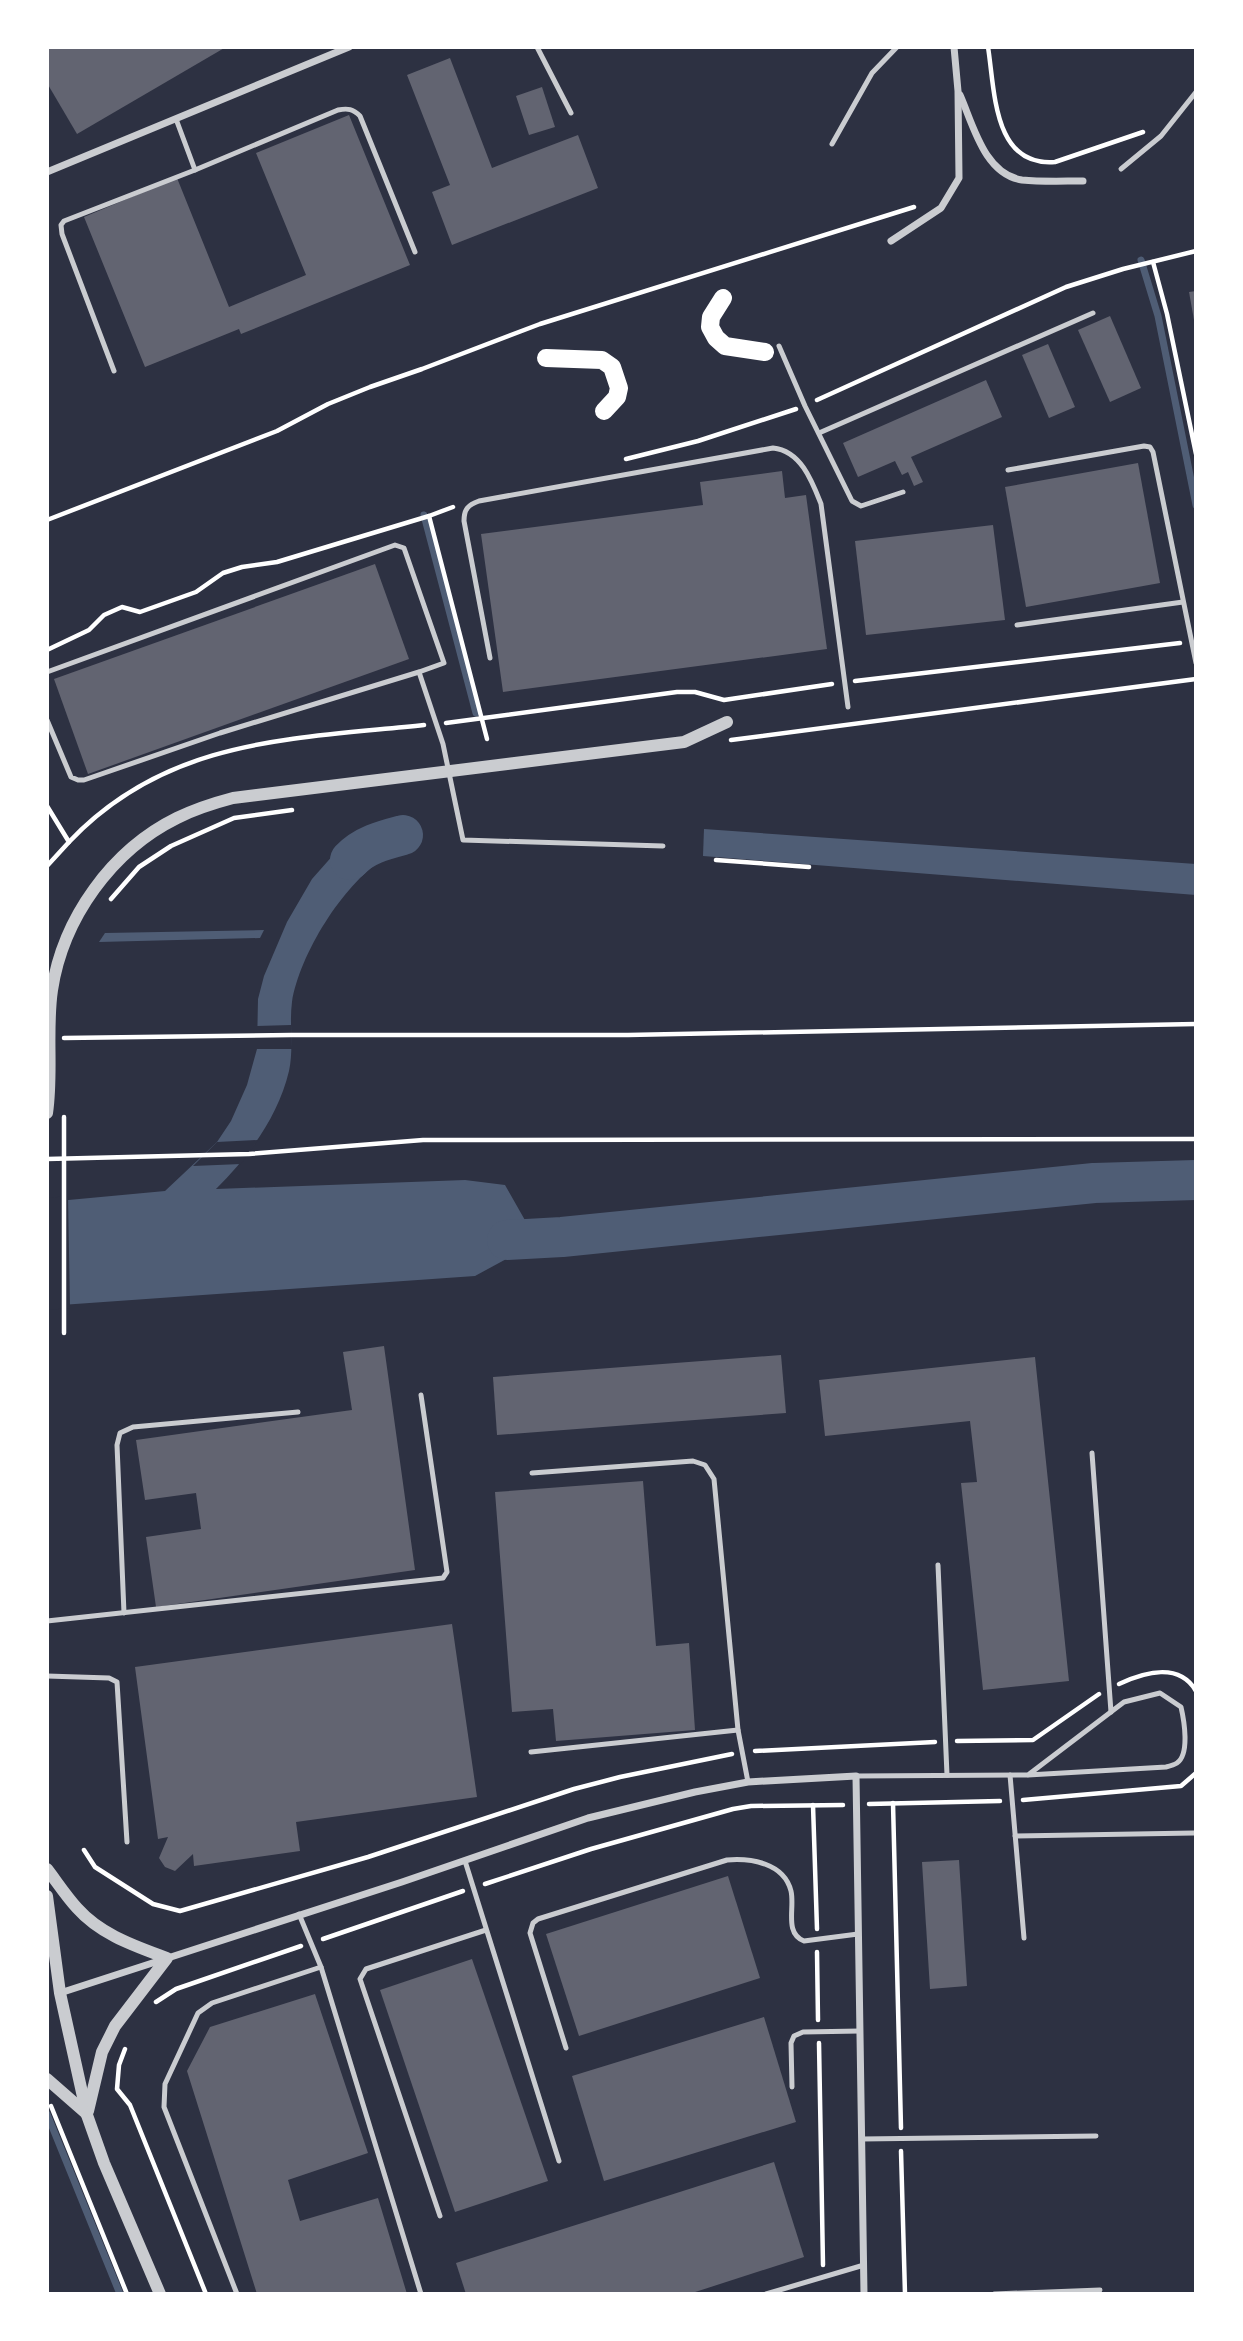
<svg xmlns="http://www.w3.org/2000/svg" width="1243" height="2341" viewBox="0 0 1243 2341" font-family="'Noto Sans',sans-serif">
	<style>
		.water { fill: #4f5d75 }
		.pier { fill: #2d3142 }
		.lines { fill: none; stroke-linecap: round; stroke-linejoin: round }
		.stream { stroke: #4f5d75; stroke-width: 7 }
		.river { stroke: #4f5d75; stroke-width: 40 }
		.building { fill: #626471 }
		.path { stroke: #fff; stroke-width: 4.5 }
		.service { stroke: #caccd0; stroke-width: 5 }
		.minor { stroke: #caccd0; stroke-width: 7 }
		.tertiary { stroke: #caccd0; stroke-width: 12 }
		.primary { stroke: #fff; stroke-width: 18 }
	</style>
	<rect width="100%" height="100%" fill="#2d3142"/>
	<g class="water">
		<path d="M393 824 402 851C396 853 389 856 383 859 342 886 300 954 292 1002 289 1025 294 1048 289 1071 278 1117 249 1156 216 1189L465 1180 505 1185 530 1229 562 1231V1244L519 1252 475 1276 47 1306V1202L165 1191 217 1142 231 1121 247 1085 257 1049 258 999 264 976 287 922 312 879 335 853 370 831Z"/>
		<path d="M704 829 1196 864V895L703 856Z"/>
		<path d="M264 930 260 938 99 942 105 933Z"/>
	</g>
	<g class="pier">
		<path d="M291 1025 292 1049H257V1026Z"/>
		<path d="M258 1140 241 1164 193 1166 217 1142Z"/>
		<path d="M68 1196 70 1308 47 1310V1198Z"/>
	</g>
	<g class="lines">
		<g class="stream">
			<path d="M1141 260 1158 316 1196 505"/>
			<path d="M424 515 476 713"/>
			<path d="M47 2114 120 2294"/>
		</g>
		<g class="river">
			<path d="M350 860C364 845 384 840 403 835"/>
			<path d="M507 1240 562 1237 1094 1183 1196 1180"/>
		</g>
	</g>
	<g class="building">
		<path d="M47 47H226L77 134 47 83Z"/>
		<path d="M450 58 492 168 578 135 598 188 452 245 432 192 450 185 407 75Z"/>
		<path d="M542 87 555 127 529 135 516 96Z"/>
		<path d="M349 115 410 265 241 334 239 329 145 367 84 217 177 178 229 307 306 275 256 153Z"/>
		<path d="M1196 291V320H1194L1189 292Z"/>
		<path d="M1110 316 1141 388 1110 402 1078 330Z"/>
		<path d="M1048 344 1075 407 1049 418 1022 355Z"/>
		<path d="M986 380 1002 417 911 457 923 482 914 486 908 472 902 475 895 461 858 477 843 443Z"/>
		<path d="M1138 463 1160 583 1026 607 1005 487Z"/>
		<path d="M782 471 785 498 806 495 827 649 503 692 481 534 703 505 700 482Z"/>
		<path d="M993 525 1005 620 866 635 855 541Z"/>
		<path d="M375 564 409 659 88 774 54 679Z"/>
		<path d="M384 1346 415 1570 156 1607 146 1537 201 1529 196 1493 145 1500 136 1440 352 1410 343 1352Z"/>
		<path d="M781 1355 786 1413 497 1435 493 1377Z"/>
		<path d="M1035 1357 1069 1681 983 1690 961 1483 977 1482 970 1421 825 1436 819 1380Z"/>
		<path d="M643 1481 656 1646 689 1643 695 1730 556 1741 553 1709 512 1712 495 1492Z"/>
		<path d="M452 1624 477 1797 296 1822 300 1851 194 1866 193 1854 175 1871 165 1867 159 1858 168 1837 158 1839 135 1667Z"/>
		<path d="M959 1860 967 1986 930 1989 922 1862Z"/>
		<path d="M728 1876 760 1978 579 2036 546 1934Z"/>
		<path d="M472 1959 548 2181 455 2212 380 1990Z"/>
		<path d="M315 1994 368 2153 288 2180 300 2221 378 2198 407 2294H257L187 2071 210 2027Z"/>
		<path d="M764 2017 796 2122 604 2181 572 2076Z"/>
		<path d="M774 2162 804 2257 689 2294H466L456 2263Z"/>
	</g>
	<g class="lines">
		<g class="path">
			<path d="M988 47C995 91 993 167 1055 162L1143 132"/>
			<path d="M1153 262 1167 314 1196 454"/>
			<path d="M817 400 1066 287 1123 269 1196 251"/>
			<path d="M626 459 698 441 796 409"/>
			<path d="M429 516 487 739"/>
			<path d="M47 520 277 431 328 404 370 387 422 369 540 324 914 207"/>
			<path d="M47 650 89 630 104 615 122 607 140 612 196 592 223 573 242 567 277 562 429 516 453 507"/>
			<path d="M855 681 1180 643"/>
			<path d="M446 723 677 692H695L724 700 832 684"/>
			<path d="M731 740 1196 679"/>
			<path d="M47 806 69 842 47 866"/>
			<path d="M69 842C167 738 292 739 424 725"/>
			<path d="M716 860 809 867"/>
			<path d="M111 899 139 867 171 846 234 818 292 810"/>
			<path d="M64 1038 291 1035H628L1196 1024"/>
			<path d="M64 1117V1333"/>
			<path d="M47 1159 249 1154 423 1140 1196 1139"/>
			<path d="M1119 1684C1145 1672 1179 1662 1196 1691"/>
			<path d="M957 1741 1033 1740 1099 1694"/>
			<path d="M755 1751 935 1742"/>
			<path d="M1023 1800 1181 1786 1196 1773"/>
			<path d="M893 1803 901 2128"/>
			<path d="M869 1804 1000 1801"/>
			<path d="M813 1805 817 1929"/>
			<path d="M84 1850 95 1867 153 1904 180 1911 368 1857 574 1789 620 1777 732 1754"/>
			<path d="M485 1884 591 1849 733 1809 751 1806 843 1805"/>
			<path d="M323 1939 463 1891"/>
			<path d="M817 1952 818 2020"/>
			<path d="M156 2002 176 1989 301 1946"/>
			<path d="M819 2043 823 2265"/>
			<path d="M125 2049 119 2065 117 2089 130 2105 206 2294"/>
			<path d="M51 2106 127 2294"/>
			<path d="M901 2151 905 2294"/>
		</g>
		<g class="service">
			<path d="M537 47 571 113"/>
			<path d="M176 119 195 170"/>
			<path d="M832 144 872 73 897 47"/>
			<path d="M1121 169 1161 136 1196 92"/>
			<path d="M779 346 805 406 852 501 861 506 903 492"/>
			<path d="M114 371 62 234 61 225 64 221 195 170 338 110C348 108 353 109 360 116L415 252"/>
			<path d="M819 433 1093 313"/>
			<path d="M1008 470 1144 446 1150 447 1153 452 1196 663"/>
			<path d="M1017 625 1183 602"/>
			<path d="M490 658 464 521C464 509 468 505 479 501L773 448C801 451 812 481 821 504L848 707"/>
			<path d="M47 672 395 545 404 548 444 663 419 672 220 733 84 780H78L71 777 47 720"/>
			<path d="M419 672 443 744 463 840 663 846"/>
			<path d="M1092 1453 1111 1712"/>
			<path d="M532 1473 693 1461 705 1465 714 1479 738 1730 748 1782"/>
			<path d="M938 1565 947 1775"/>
			<path d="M124 1613 117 1445 120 1433 133 1427 298 1412"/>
			<path d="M47 1621 443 1578 447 1572 421 1395"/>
			<path d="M47 1676 109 1678 117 1682 127 1842"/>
			<path d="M531 1752 738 1730"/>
			<path d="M1010 1775 1024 1938"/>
			<path d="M856 1776 1028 1775 1166 1767C1170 1766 1174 1765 1177 1763 1190 1754 1184 1720 1181 1707L1160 1693 1124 1702 1028 1775"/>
			<path d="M1015 1836 1194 1833"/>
			<path d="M465 1861 559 2161"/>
			<path d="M299 1914 321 1967 421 2294"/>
			<path d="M566 2048 530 1933 533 1923 538 1919 727 1860C751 1858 784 1863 791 1891 795 1908 784 1933 804 1941L858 1934"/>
			<path d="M792 2087 791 2043 794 2036 803 2032 860 2031"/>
			<path d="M862 2139 1096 2136"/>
			<path d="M440 2216 360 1979 366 1969 486 1930"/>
			<path d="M237 2294 164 2107 165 2084 198 2013 212 2003 321 1967"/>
			<path d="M766 2294 864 2265"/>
			<path d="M994 2294 1100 2290"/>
		</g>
		<g class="minor">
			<path d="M960 95C973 124 984 174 1022 180 1042 182 1063 181 1083 181"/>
			<path d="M47 172 349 47"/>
			<path d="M891 241 941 208 959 178 958 91 954 47"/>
			<path d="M60 1993 402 1882 588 1818 695 1792 748 1782 856 1776 864 2294"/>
		</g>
		<g class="tertiary">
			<path d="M47 1113C53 1073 46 1030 52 990 63 918 112 850 177 818 195 809 214 803 233 798L684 742 727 722"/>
			<path d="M47 1869C57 1882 66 1896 77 1908 101 1935 135 1946 167 1958L115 2026 102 2052 88 2111"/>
			<path d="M47 1896 60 1993 87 2115 104 2163 160 2294"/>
			<path d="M47 2079 87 2114"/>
		</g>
		<g class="primary">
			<path d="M723 298 711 317 710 327 716 338 725 346 765 352"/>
			<path d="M546 358 602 360 612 367 619 388 617 397 604 411"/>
		</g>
	</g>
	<rect width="1243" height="2341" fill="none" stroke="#ffffff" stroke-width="98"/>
</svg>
